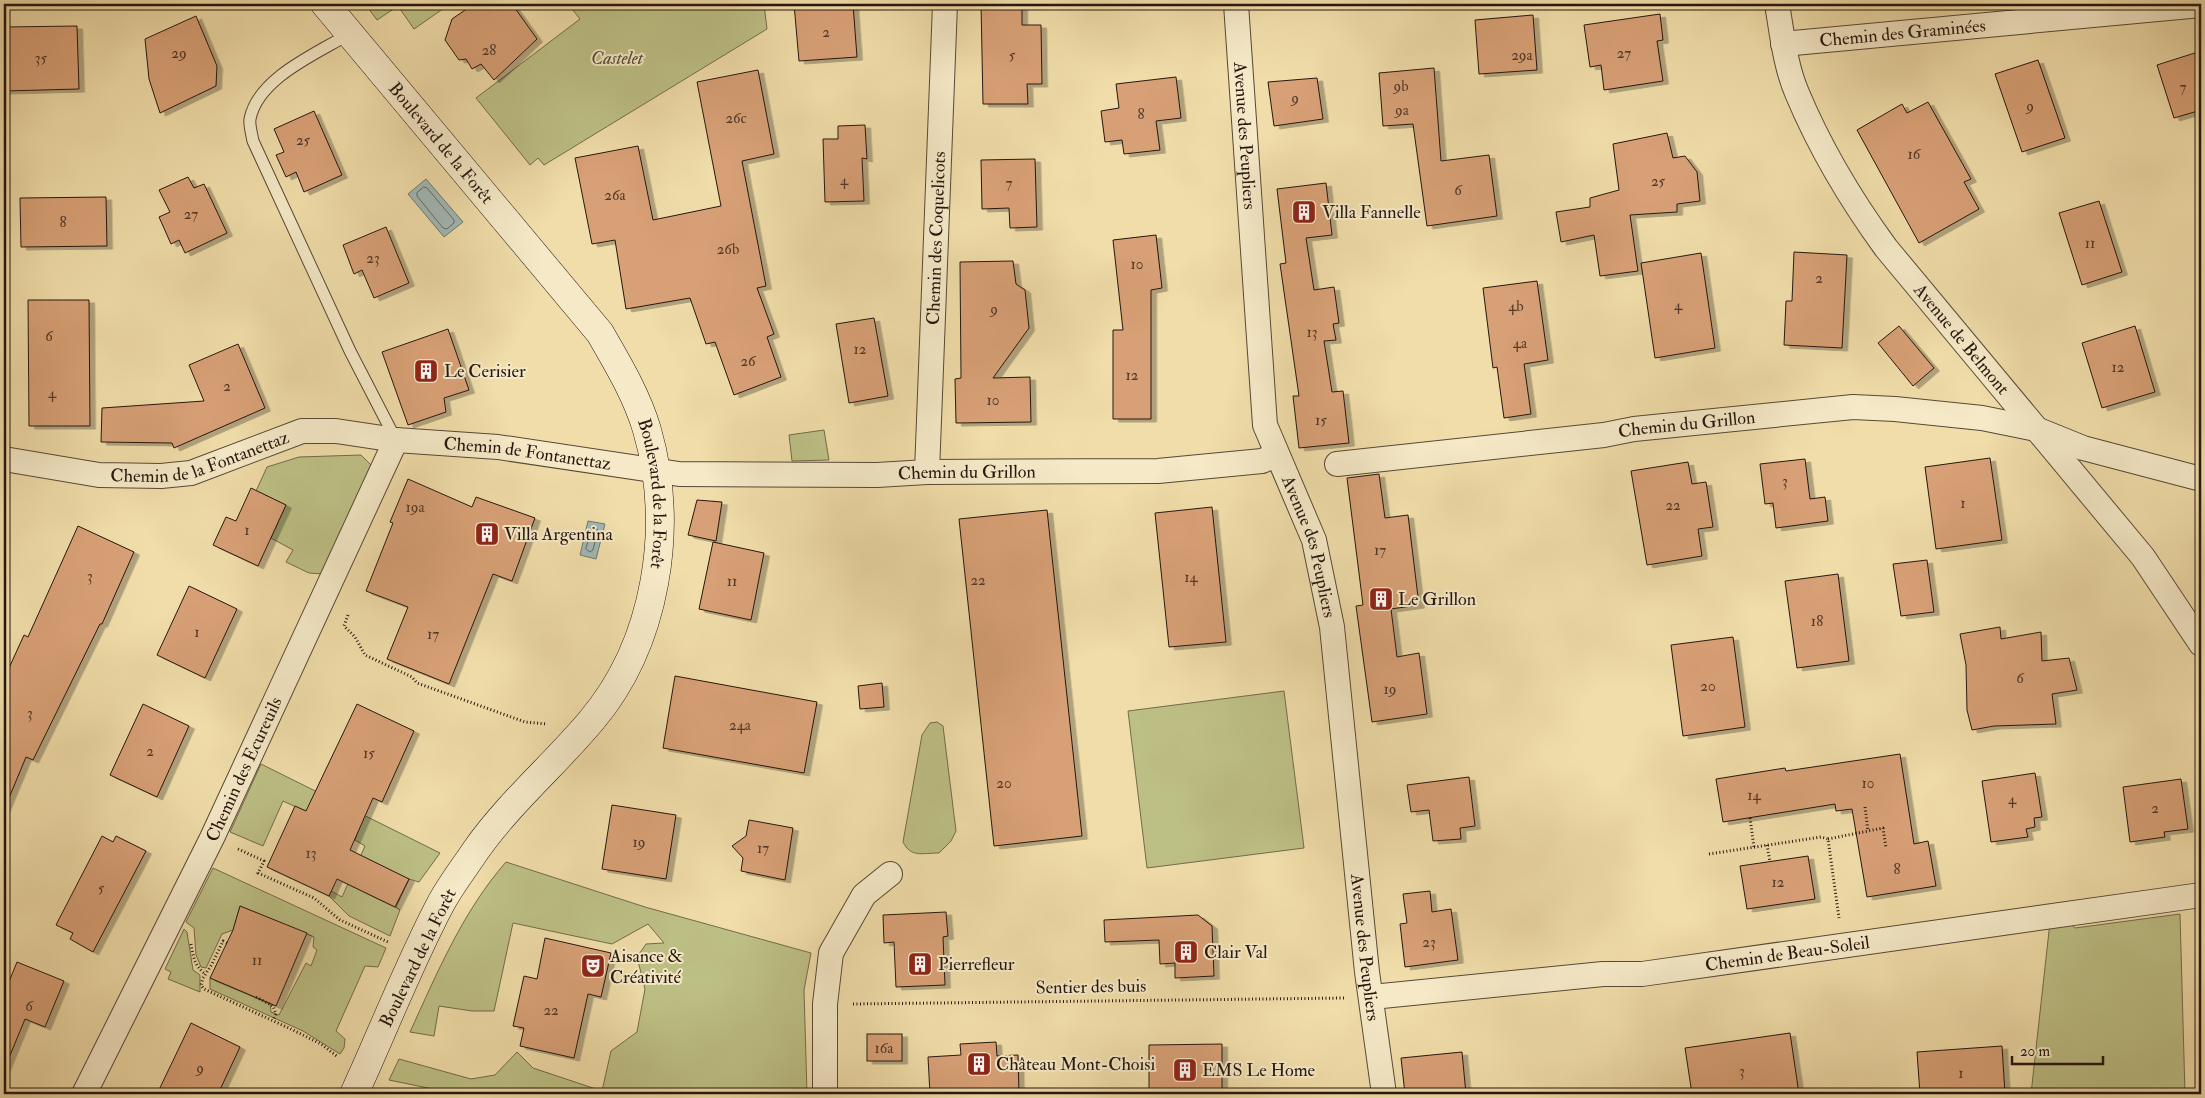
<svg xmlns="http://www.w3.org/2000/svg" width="2205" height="1098" viewBox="0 0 2205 1098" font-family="'IM FELL Double Pica',serif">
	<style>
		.green { fill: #bdc085; stroke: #726b4a }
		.water { fill: #a1b8b5; stroke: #707773 }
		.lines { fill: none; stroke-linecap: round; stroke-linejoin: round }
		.shore { stroke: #646762; stroke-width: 1 }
		.building { fill: #d8a076; stroke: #26160f; filter: url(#shadow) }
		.lane-casing { stroke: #584836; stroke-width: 13 }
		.street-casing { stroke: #584836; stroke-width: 26 }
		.secondary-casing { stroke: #26160f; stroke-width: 29 }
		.path { stroke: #26160f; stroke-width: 3; stroke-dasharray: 1 2.5; stroke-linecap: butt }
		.lane { stroke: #f5e9c7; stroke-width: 11 }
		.street { stroke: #f5e9c7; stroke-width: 24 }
		.secondary { stroke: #f5e9c7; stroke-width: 28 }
		.labels { text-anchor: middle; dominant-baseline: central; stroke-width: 4; stroke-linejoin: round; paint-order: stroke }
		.number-label { font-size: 15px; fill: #523829 }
		.street-label { font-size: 18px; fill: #26160f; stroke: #f5e9c7 }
		.park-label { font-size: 18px; font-style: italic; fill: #534932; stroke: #f5e9c7 }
		.poi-label { font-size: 18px; fill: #26160f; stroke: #f5e9c7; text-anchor: start }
	</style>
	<defs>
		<filter id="shadow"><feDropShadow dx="5.5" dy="3" stdDeviation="0" flood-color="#0004"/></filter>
	</defs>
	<rect width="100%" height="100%" fill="#f0dda9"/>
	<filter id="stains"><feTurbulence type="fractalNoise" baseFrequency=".004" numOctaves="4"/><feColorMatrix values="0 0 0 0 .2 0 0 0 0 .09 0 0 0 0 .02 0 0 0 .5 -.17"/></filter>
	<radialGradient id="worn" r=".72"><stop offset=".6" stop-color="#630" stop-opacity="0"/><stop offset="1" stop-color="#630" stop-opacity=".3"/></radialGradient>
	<g class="green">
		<path d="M365 4H450L414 29 398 6 377 20Z"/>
		<path d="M568 4H764L767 29 544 165 538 158 530 165 476 98 580 19Z"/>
		<path d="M824 430 829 460 792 461 789 435Z"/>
		<path d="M361 455 371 465 323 574 309 573 286 562 293 550 271 538 286 505 256 491 267 467 299 457Z"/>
		<path d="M1284 691 1304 848 1147 868 1128 711Z"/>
		<path d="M937 722 943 726 956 831 951 841 939 853C922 853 911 858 903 842L922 735 930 723Z"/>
		<path d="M261 764 440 853 419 882 409 879 396 907 400 910 390 936 349 916 329 896 331 891 342 897 365 846 355 840 357 835 283 801 263 846 230 832Z"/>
		<path d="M506 862 645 907 811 953 804 990 807 1094H457L389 1080 399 1059 471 1079 495 1075 517 1052 533 1068 602 1091 611 1051 637 1032 645 989 637 957 646 944 664 943 648 924 612 944 513 923 494 1011H472L439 1006 434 1036 410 1032C437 973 463 911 506 862Z"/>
		<path d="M213 868 386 948 378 967 365 966 336 1031 345 1039 344 1048 340 1054 303 1031 210 989V978L270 1003 271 1012 279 1015 306 963 311 966 317 950 313 947 314 937 240 906 233 930 222 934 206 968 201 967 196 955 194 928 186 922Z"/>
		<path d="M2180 914 2185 1094H2031L2050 922 2065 919 2075 928Z"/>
		<path d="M184 929 187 932 193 970 200 975V992L168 979 171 972 165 969Z"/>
	</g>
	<g class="water">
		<path d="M426 179 463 222 444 237 408 194Z"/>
		<path d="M588 521 605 524 596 559 580 555Z"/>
	</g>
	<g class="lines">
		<g class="shore">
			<path d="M424 187 427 188 454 220V223L447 229 443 228 417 196V193Z"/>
			<path d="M593 527 598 530 593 550 590 552 586 549Z"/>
		</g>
	</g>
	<g class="building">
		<path d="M474 4H512L537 39 494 80 481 64 472 69 466 59 459 60 445 40 452 19Z"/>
		<path d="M794 4H853L857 57 799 61Z"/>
		<path d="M981 4H1022V25H1041L1042 84H1027L1028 104H983Z"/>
		<path d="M1660 14 1663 40 1657 41 1663 81 1604 90 1601 65 1590 67 1584 25Z"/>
		<path d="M1533 15 1537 70 1479 74 1475 20Z"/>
		<path d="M196 16 217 66 216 86 160 113 149 79 145 39Z"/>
		<path d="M77 26 79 89 4 91V27Z"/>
		<path d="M2201 51V110L2174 118 2157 65Z"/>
		<path d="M2038 60 2065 138 2022 152 1995 74Z"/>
		<path d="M1434 68 1441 161 1489 155 1497 216 1427 226 1413 124 1383 126 1379 73Z"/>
		<path d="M758 70 774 154 742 161 766 286 757 288 774 334 767 337 781 377 734 395 715 342 706 344 690 298 626 309 615 240 592 244 575 158 638 146 653 220 721 206 697 82Z"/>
		<path d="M1176 77 1181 118 1156 121 1160 150 1124 154 1122 140 1105 142 1101 111 1119 108 1116 84Z"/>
		<path d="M1317 78 1323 119 1274 126 1268 82Z"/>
		<path d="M1928 102 1971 179 1964 182 1979 209 1919 243 1857 130 1902 104 1907 113Z"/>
		<path d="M314 111 342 175 304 192 296 172 286 177 276 155 284 152 274 129Z"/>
		<path d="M865 125 867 159 862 158 864 201 825 202 823 139H838V126Z"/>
		<path d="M1667 133 1673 158 1685 156 1697 172 1700 201 1677 204V212L1630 215 1638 271 1600 276 1594 235 1561 242 1556 212 1590 207V198L1619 190 1613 144Z"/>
		<path d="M1035 159 1037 227 1010 228 1009 208 982 209 981 160Z"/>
		<path d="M188 177 194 188 204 184 227 233 185 253 179 240 171 244 159 217 170 212 159 190Z"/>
		<path d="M1326 183 1332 235 1306 238 1314 290 1334 287 1339 323 1333 324 1336 340 1324 341 1332 392 1343 391 1349 443 1299 448 1293 396H1299L1280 264 1286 263 1277 189Z"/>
		<path d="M106 197 107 246 21 247 20 198Z"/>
		<path d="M2099 201 2122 272 2082 285 2059 213Z"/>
		<path d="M386 227 409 283 374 298 362 270 354 274 343 245Z"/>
		<path d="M1156 235 1162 288 1151 290V419H1113V330H1123L1113 240Z"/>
		<path d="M1794 252 1847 255 1842 348 1784 345 1786 301H1792Z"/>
		<path d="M1701 253 1715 348 1655 358 1641 263Z"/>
		<path d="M1013 261 1016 284 1025 290 1029 328 993 378 1030 377 1031 422 956 423 955 379 961 378 960 262Z"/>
		<path d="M1537 281 1548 360 1524 364 1531 414 1504 418 1497 367 1493 368 1483 288Z"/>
		<path d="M28 300H89L90 426H29Z"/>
		<path d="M874 318 888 396 849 403 836 324Z"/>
		<path d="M1899 326 1934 368 1913 386 1878 343Z"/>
		<path d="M2135 326 2155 392 2102 408 2082 343Z"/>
		<path d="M448 329 469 390 444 398 446 412 408 425 382 352Z"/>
		<path d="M238 344 265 408 174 448 172 443 101 442 102 408 204 401 189 365Z"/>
		<path d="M1990 458 2002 540 1936 549 1925 467Z"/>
		<path d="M1805 459 1810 499 1825 497 1828 521 1776 528 1773 503 1765 504 1760 464Z"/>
		<path d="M1688 462 1692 484 1706 482 1713 527 1698 529 1702 556 1647 565 1631 471Z"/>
		<path d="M1379 474 1385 518 1408 515 1419 605 1391 609 1397 657 1419 653 1427 714 1372 722 1356 606 1363 605 1347 478Z"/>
		<path d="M408 479 472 507 476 497 535 518 512 581 493 574 449 684 387 659 408 607 366 591 393 523 390 522Z"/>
		<path d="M251 488 286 505 258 566 213 545 226 517 236 521Z"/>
		<path d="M697 500 722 502 716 541 688 535Z"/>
		<path d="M1212 507 1226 642 1169 647 1155 513Z"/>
		<path d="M1047 510 1082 836 994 846 959 519Z"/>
		<path d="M78 526 134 552 102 624H100L33 760 26 757 4 810V679L24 635 28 637Z"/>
		<path d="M713 542 764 553 751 620 699 609Z"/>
		<path d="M1927 560 1934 612 1901 616 1893 564Z"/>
		<path d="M1838 574 1849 661 1797 668 1785 581Z"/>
		<path d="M189 586 237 609 205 678 157 655Z"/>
		<path d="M2000 627 2001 639 2041 632 2042 661 2069 658 2077 690 2052 694 2056 724 1994 726 1972 730 1967 710 1966 665 1960 634Z"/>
		<path d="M1733 637 1745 727 1683 736 1671 645Z"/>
		<path d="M675 676 817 702 804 773 663 748Z"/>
		<path d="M882 683 884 707 860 709 858 686Z"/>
		<path d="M143 704 189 726 157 797 110 775Z"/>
		<path d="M357 704 414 731 382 802 373 798 350 850 409 879 395 907 337 879 329 896 267 867 295 806 306 811Z"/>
		<path d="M1900 754 1914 844 1928 841 1936 886 1867 897 1852 809 1836 811 1835 804 1723 822 1716 779 1785 768 1786 771Z"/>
		<path d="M2035 773 2042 817 2034 818 2035 827 2026 829 2028 837 1991 842 1982 781Z"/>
		<path d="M1469 777 1475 826 1460 828 1461 839 1433 841 1429 810 1411 812 1407 785Z"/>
		<path d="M2181 779 2188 829 2164 832 2165 837 2130 842 2123 787Z"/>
		<path d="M612 805 676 815 666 879 602 869Z"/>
		<path d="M749 820 793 828 785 880 741 871 743 858 732 846 746 836Z"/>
		<path d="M102 836 113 842 116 836 146 851 93 952 70 939 73 933 56 925Z"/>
		<path d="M1808 856 1815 899 1747 909 1740 866Z"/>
		<path d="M1430 891 1432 912 1451 909 1458 960 1405 967 1400 924 1407 923 1403 894Z"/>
		<path d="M240 906 307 933 276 1006 210 978 233 930Z"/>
		<path d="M946 912 948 936 943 937 945 985 896 987 894 942 884 943 883 915Z"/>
		<path d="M1198 915 1212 926 1214 976 1175 978V963L1160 964 1159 940 1105 942 1104 920Z"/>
		<path d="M545 938 611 953 601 997 588 994 574 1058 520 1046 524 1028 513 1026 524 976 537 979Z"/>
		<path d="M17 962 64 981 45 1027 25 1019 4 1070V994Z"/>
		<path d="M191 1023 240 1047 218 1094H157Z"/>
		<path d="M1790 1033 1799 1094H1692L1685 1048Z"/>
		<rect x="867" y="1034" width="35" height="27"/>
		<path d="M996 1042 997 1056 1018 1055 1019 1094H930L928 1057 961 1055 960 1044Z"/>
		<path d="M1222 1044V1094H1149V1045Z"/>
		<path d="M2002 1046 2005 1094H1920L1917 1052Z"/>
		<path d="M1462 1052 1466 1094H1405L1401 1058Z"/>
	</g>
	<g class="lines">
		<defs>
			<path id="lane" d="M349 34C316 54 258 78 250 119 249 125 252 135 253 141L350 351 396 440"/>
			<g id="street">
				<path id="s1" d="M1236 4 1265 425 1314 540 1332 627 1367 972 1384 1094"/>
				<path id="s2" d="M1777 4C1782 33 1785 65 1797 93 1820 148 1851 200 1886 248L2143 557 2201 644"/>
				<path id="s3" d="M1783 44 2201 5"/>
				<path id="s4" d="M4 459 99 475 161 476 191 473 302 431H336L396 440 498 447 679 474 877 475 927 472 1158 471 1262 461 1276 455"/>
				<path id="s5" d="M1337 464 1604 435 1634 429 1853 407 1895 409 1982 418 2036 429 2083 448 2201 479"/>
				<path id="s6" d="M927 472 945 4"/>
				<path id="s7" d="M1372 997 1603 974H1642L2201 895"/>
				<path id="s8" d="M84 1094 212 838 396 440"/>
				<path d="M825 1094V1004L831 953 864 895 890 874"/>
			</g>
			<g id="secondary">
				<path id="s9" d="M325 4 600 333C618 364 637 396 647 430 675 527 657 643 591 721 554 765 509 803 476 850 464 868 450 886 440 905 408 966 383 1031 354 1094"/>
			</g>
		</defs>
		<use href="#lane" class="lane-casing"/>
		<use href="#street" class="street-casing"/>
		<use href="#secondary" class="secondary-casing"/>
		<g class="path">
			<path d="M348 615 344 626 355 637 365 655 412 677 417 683 525 722 547 724"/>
			<path d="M1865 807 1868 831"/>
			<path d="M1750 818 1754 847"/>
			<path d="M1828 839 1883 828 1886 848"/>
			<path d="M1767 845 1770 862"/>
			<path d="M238 849 264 861 258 873 314 898 340 920 388 942"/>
			<path d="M1709 854 1821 837 1828 839 1839 918"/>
			<path d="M227 943 223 941 212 964 203 978 201 985 204 989 293 1030 321 1044 338 1057"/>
			<path d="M191 944C193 957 195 966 205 974"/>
			<path d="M256 997 273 1006 276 1014 273 1020"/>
			<path d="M853 1004 1344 998"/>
		</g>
		<use href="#lane" class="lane"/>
		<use href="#street" class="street"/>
		<use href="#secondary" class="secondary"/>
	</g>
	<defs>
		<symbol id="building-square" viewBox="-11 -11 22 22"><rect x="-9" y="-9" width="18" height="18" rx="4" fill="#8f2418" stroke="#f5e9c7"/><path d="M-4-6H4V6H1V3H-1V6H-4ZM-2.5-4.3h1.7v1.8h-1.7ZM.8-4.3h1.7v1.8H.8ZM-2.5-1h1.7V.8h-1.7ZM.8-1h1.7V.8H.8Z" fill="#fff"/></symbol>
		<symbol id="theatre-square" viewBox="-11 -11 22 22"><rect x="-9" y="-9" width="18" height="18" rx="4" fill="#8f2418" stroke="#f5e9c7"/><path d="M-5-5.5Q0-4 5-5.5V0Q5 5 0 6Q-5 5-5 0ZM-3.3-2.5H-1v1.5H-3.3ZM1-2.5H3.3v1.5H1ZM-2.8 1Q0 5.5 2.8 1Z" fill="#fff"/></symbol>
	</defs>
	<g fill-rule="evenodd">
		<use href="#building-square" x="1290" y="198" width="28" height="28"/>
		<use href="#building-square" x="412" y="357" width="28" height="28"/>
		<use href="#building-square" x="473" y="520" width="28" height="28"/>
		<use href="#building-square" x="1367" y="585" width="28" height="28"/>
		<use href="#building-square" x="1172" y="938" width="28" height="28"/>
		<use href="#building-square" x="906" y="950" width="28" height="28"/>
		<use href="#theatre-square" x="579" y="952" width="28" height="28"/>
		<use href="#building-square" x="965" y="1050" width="28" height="28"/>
		<use href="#building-square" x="1171" y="1056" width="28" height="28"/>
	</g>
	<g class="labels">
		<g class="number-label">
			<text x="826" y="32">2</text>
			<text x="489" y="50">28</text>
			<text x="179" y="53">29</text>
			<text x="1624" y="53">27</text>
			<text x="1012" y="55">5</text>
			<text x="1522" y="55">29a</text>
			<text x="41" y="58">35</text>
			<text x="1401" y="86">9b</text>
			<text x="2183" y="87">7</text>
			<text x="1295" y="98">9</text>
			<text x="2030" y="106">9</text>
			<text x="1402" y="110">9a</text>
			<text x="1141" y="114">8</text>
			<text x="736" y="118">26c</text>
			<text x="303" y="140">25</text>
			<text x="1914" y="154">16</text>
			<text x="844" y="180">4</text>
			<text x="1658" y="181">25</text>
			<text x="1009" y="183">7</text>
			<text x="1458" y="190">6</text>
			<text x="615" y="195">26a</text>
			<text x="191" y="214">27</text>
			<text x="63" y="222">8</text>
			<text x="2090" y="243">11</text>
			<text x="728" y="249">26b</text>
			<text x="373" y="258">23</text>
			<text x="1137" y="264">10</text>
			<text x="1819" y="278">2</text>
			<text x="1678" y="305">4</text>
			<text x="1516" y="306">4b</text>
			<text x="994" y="309">9</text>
			<text x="1312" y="332">13</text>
			<text x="49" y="336">6</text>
			<text x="1520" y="343">4a</text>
			<text x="860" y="349">12</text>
			<text x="748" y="361">26</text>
			<text x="2118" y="367">12</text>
			<text x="1132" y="375">12</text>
			<text x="227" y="386">2</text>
			<text x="52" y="393">4</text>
			<text x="993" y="400">10</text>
			<text x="1321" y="420">15</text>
			<text x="1785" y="481">3</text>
			<text x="1963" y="503">1</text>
			<text x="1673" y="505">22</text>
			<text x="415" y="507">19a</text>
			<text x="247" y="530">1</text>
			<text x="1380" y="550">17</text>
			<text x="90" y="576">3</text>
			<text x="1191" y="577">14</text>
			<text x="978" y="580">22</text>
			<text x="732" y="581">11</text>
			<text x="1817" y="621">18</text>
			<text x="197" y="632">1</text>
			<text x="433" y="634">17</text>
			<text x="2020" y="678">6</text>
			<text x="1708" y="686">20</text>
			<text x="1390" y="689">19</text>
			<text x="30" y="713">3</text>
			<text x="740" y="725">24a</text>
			<text x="150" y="751">2</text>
			<text x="369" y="753">15</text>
			<text x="1004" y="783">20</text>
			<text x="1868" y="783">10</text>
			<text x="1754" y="795">14</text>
			<text x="2012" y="799">4</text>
			<text x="2155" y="808">2</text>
			<text x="639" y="842">19</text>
			<text x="763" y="848">17</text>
			<text x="311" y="853">13</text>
			<text x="1897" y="869">8</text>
			<text x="1778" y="882">12</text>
			<text x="101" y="888">5</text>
			<text x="1429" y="942">23</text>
			<text x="257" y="960">11</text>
			<text x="29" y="1006">6</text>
			<text x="551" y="1010">22</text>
			<text x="884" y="1048">16a</text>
			<text x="200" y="1068">9</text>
			<text x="1742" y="1071">3</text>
			<text x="1961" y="1073">1</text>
		</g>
		<g class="street-label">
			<text stroke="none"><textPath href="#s3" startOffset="120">Chemin des Graminées</textPath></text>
			<text stroke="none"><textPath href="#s1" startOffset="132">Avenue des Peupliers</textPath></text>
			<text stroke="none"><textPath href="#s9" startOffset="181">Boulevard de la Forêt</textPath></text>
			<text stroke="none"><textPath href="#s6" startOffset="234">Chemin des Coquelicots</textPath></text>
			<text stroke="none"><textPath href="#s2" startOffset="389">Avenue de Belmont</textPath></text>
			<text stroke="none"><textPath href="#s5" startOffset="352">Chemin du Grillon</textPath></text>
			<text stroke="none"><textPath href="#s4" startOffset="200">Chemin de la Fontanettaz</textPath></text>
			<text stroke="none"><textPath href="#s4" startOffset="534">Chemin de Fontanettaz</textPath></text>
			<text stroke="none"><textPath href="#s4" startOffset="975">Chemin du Grillon</textPath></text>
			<text stroke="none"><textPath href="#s9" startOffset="601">Boulevard de la Forêt</textPath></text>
			<text stroke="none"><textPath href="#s1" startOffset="552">Avenue des Peupliers</textPath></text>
			<text stroke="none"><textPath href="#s8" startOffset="362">Chemin des Ecureuils</textPath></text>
			<text stroke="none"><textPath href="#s1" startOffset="958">Avenue des Peupliers</textPath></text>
			<text stroke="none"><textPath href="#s7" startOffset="418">Chemin de Beau-Soleil</textPath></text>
			<text transform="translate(418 958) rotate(-64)">Boulevard de la Forêt</text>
			<text transform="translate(1091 987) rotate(-1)">Sentier des buis</text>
		</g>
		<g class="park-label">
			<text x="617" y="58">Castelet</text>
		</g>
		<g class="poi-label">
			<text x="1322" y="212">Villa Fannelle</text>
			<text x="444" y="371">Le Cerisier</text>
			<text x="504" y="534">Villa Argentina</text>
			<text x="1398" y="599">Le Grillon</text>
			<text x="1204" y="952">Clair Val</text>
			<text x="610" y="956">Aisance &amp;<tspan x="610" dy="21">Créativité</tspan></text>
			<text x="938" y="964">Pierrefleur</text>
			<text x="996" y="1064">Château Mont-Choisi</text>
			<text x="1202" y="1070">EMS Le Home</text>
		</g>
	</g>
	<rect width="2205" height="1098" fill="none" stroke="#f0dda9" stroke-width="20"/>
	<rect x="5" y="5" width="2195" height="1088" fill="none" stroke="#26160f" stroke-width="2.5"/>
	<rect x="10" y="10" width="2185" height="1078" fill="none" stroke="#26160f"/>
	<path d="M2012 1056v8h91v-8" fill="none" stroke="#26160f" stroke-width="2.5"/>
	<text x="2020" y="1056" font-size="15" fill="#26160f" stroke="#f5e9c7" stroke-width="4" paint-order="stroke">20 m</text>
	<rect width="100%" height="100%" filter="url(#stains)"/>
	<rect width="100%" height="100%" fill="url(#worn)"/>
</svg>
